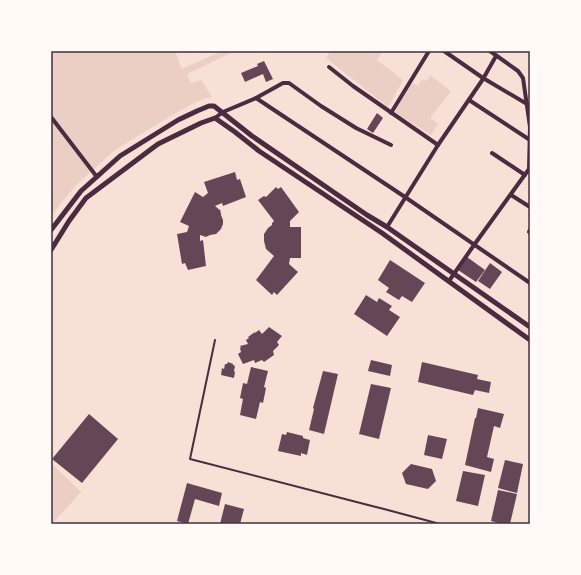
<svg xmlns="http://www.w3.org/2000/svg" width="581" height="575" viewBox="0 0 581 575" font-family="Arial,sans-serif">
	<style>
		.green { fill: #ebcfc5 }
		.building { fill: #644757 }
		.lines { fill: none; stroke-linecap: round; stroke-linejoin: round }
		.service { stroke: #4a2c40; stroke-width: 2 }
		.minor { stroke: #4a2c40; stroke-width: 4 }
		.tertiary { stroke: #4a2c40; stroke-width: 5 }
		.neatline { fill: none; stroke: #4a2c40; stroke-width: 1.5 }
	</style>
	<rect width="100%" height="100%" fill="#f7e1d7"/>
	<g class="green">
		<path d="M51 51H175L182 69 222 51H235L187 74 191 83 201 80 212 97 207 98 194 103 174 114 115 150 75 186 51 216Z"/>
		<path d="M330 51H383L377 60 403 80 388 107 326 58Z"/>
		<path d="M430 75 451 91 430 118 438 124 431 135 396 113C396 104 407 90 413 83L418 86 422 79 427 81Z"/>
		<path d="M51 463 81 492 52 524H51Z"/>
	</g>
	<g class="building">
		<path d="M264 61 273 79 266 82 263 74 245 82 241 73 258 66 257 64Z"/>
		<path d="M377 113 383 118 373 133 367 129Z"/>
		<path d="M235 172 237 180 240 179 246 197 223 206 222 203 215 206 221 211 220 212 221 213V215L223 220V224L221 229 216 234 210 235 206 237 200 235V241L203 240 206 266 188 270 185 263 182 264 177 234 187 232 189 226 180 222 195 192 203 197 208 193 204 182Z"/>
		<path d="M276 187 278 189 281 187 299 212 290 221V227H301V258H290L289 264 298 272 277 295 274 292 272 295 256 280 274 256 266 249 264 241V234L268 228 272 225V223L274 221 258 200 264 196 266 197Z"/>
		<path d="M467 257 485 270 476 282 458 270Z"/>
		<path d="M390 260 425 283 412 302 402 296 399 300 386 292 389 288 378 280Z"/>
		<path d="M490 263 502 272 490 289 478 281Z"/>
		<path d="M366 295 377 302 379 298 392 306 389 310 400 317 387 336 354 314Z"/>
		<path d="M269 327 282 336 277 342 279 345 273 351 274 355 264 362 262 360 255 363 254 360 243 364 238 354 241 352 240 348H241L240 346 248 344 246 340 249 338 248 337 255 332V333L259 330 262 334Z"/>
		<path d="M371 360 392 365 390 376 368 371Z"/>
		<path d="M228 362 233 364V365L235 366 234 371 235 372 234 378 221 375 222 368 224 369 225 364H227Z"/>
		<path d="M422 362 478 375 477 379 491 382 489 393 475 390 473 395 418 382Z"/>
		<path d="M251 367 268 371 264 387 266 388 263 403 260 402 256 419 240 415 243 399 240 398 243 383 247 384Z"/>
		<path d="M323 371 338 374 324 434 309 430 314 409 313 408Z"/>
		<path d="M371 384 391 388 379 439 359 434Z"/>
		<path d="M478 408 504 414 500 428 494 426 487 457 494 459 491 472 465 465 475 418H476Z"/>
		<path d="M89 414 118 439 82 483 52 459Z"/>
		<path d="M287 432 303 436V438L310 440 307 455 301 453V456L278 451 282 434 286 435Z"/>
		<path d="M428 435 447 439 442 459 424 455Z"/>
		<path d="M505 460 523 464 517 493 498 488Z"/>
		<path d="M411 464 432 469 436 481 428 489 406 484 402 473Z"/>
		<path d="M463 471 485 475 478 506 456 501Z"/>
		<path d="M187 483 222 493 219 506 195 499 188 524 177 521Z"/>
		<path d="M498 490 517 494 510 524H503L491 521Z"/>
		<path d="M225 504 244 509 240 524H220Z"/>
	</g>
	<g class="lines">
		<path class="service" d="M215 340 190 459 372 506 384 509 440 524"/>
		<g class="minor">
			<path d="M444 51 483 78 527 104"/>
			<path d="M329 67 353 86 438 145"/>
			<path d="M256 98 283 83H289L321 106 356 128 391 145"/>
			<path d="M469 100 530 140"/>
			<path d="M391 113 429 51"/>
			<path d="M51 117 97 177"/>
			<path d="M215 118 223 112 256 98 405 197 530 283"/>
			<path d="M492 153 525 175"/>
			<path d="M511 195 530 207"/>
			<path d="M387 227 438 145 483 79 496 56"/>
			<path d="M530 230 529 232H530"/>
			<path d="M449 281 474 245 529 169 530 127 523 78 518 71 490 51"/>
		</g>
		<g class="tertiary">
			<path d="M51 230 81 191 120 156 178 120 197 111 209 106H214L252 136 332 191 367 215 387 227 530 327"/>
			<path d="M51 250 69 221 86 198 158 144 201 123 215 118 235 132 259 151 382 233 530 340"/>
		</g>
	</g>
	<rect width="581" height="575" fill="none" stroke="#fffaf5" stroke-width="104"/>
	<rect x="52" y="52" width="477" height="471" class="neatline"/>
</svg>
